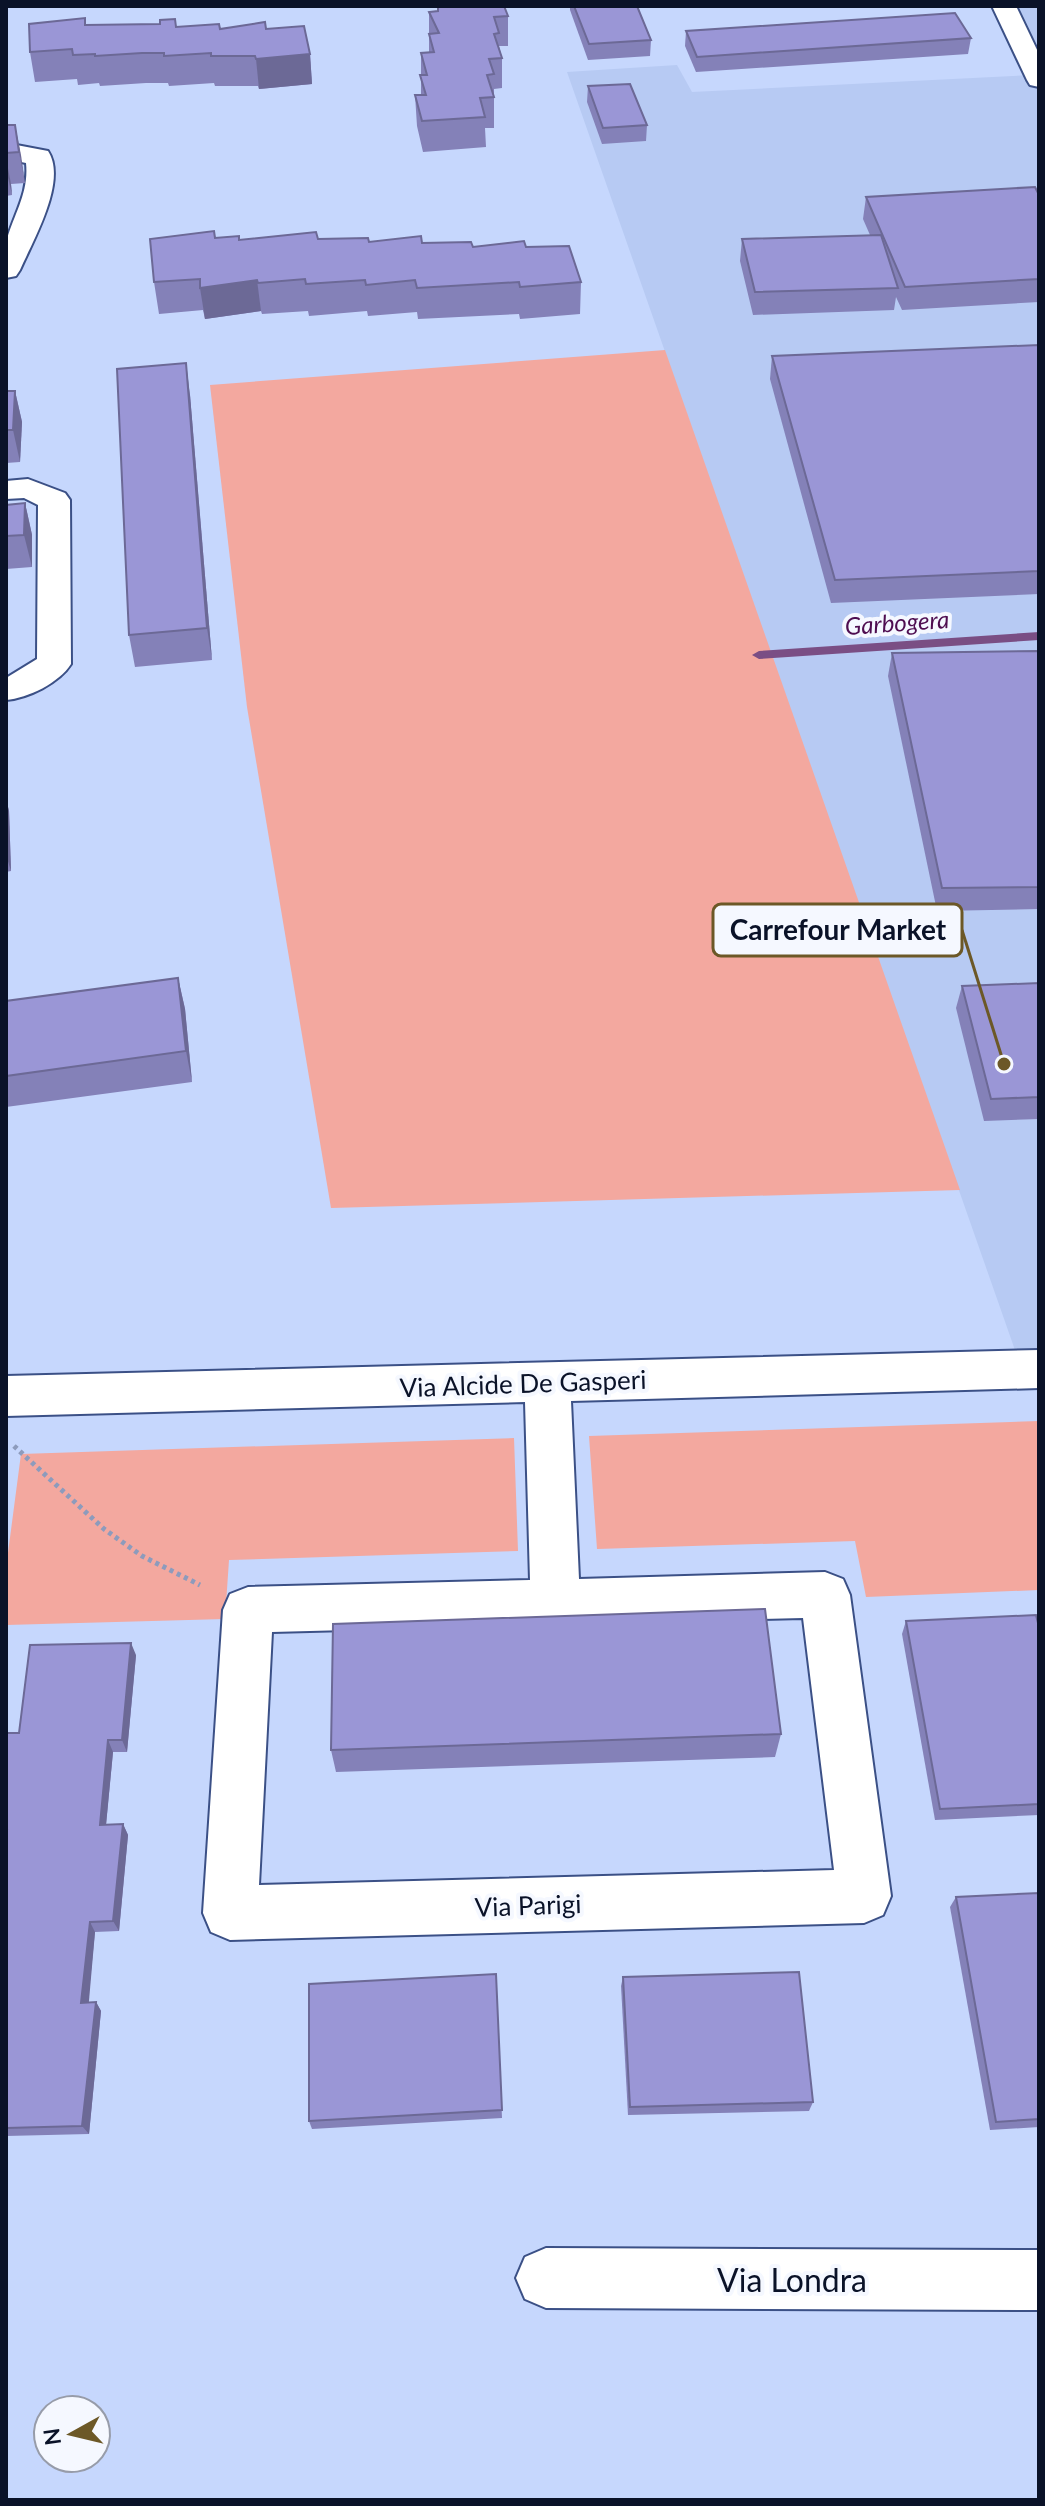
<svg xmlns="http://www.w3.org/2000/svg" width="1045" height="2506" viewBox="0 0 1045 2506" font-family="Lato,sans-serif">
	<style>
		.built { fill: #b7caf3 }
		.green { fill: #f3a89f }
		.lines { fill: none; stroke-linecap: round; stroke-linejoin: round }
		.stream { fill: #7a4e84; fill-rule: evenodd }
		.minor-casing { stroke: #3b5086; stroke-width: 4 }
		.path { stroke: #8d9bbc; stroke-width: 5; stroke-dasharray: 4 4; stroke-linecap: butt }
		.minor { fill: #fff; fill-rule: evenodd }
		.wall { fill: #8481b8 }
		.shaded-wall { fill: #6c6996 }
		.building { fill: #9a96d6; stroke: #6c6996; stroke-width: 2 }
		.labels { text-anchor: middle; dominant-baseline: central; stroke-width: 8; stroke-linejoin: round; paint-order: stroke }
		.far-water-label { font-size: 24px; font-style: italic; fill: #4e0d50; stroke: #f5f8ff }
		.street-label { font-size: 26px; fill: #0a1228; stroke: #f5f8ff }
		.near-street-label { font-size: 32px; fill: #0a1228; stroke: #f5f8ff }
		.leader { fill: none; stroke: #6c5827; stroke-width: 3 }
		.callout-dot { fill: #6c5827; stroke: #f5f8ff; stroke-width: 3 }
		.callout { fill: #f5f8ff; stroke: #6c5827; stroke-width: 3 }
		.callout-label { font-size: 28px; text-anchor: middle; font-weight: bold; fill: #0a1228 }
	</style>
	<rect width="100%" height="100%" fill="#c6d7fd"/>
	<path class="built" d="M999 6H1039V1352L1016 1353 567 72 677 65 692 92 1032 75Z"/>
	<g class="green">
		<path d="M665 350 960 1190 331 1208 247 707 210 385Z"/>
		<path d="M1039 1421V1590L866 1597 855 1541 597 1549 589 1436Z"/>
		<path d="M514 1438 518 1551 229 1560 225 1619 6 1625V1568L21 1454Z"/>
	</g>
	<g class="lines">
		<path class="stream" d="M1039 632V640L759 659 752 655 759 651Z"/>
		<defs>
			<g id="minor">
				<path d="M992 6H1016L1039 54V87L1030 85 1027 80Z"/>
				<path d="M6 143 48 151C68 181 32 242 20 270L16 276 6 278C6 266 3 250 7 239 15 212 29 192 26 163L6 159Z"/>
				<path d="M28 479 65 493 70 500 71 664C59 683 28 698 6 700V678L37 659 38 505 24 498 6 499V481Z"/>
				<path d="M1039 1350V1388L571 1401 579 1579 825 1572 843 1579 850 1595 891 1896 883 1915 864 1923 230 1940 211 1932 203 1913 223 1610 230 1594 248 1587 530 1580 525 1402 6 1416V1376ZM803 1618 834 1870 259 1885 272 1632Z"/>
				<path d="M546 2248 1039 2250V2310L546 2308 525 2299 516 2278 525 2257Z"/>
			</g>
		</defs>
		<use href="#minor" class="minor-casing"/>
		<path class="path" d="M14 1446 104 1529 142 1556 200 1585"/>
		<use href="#minor" class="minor"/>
	</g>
	<g class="wall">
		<path d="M570 6H637L651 40 650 56 588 60 570 10Z"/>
		<path d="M429 12 508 16V46H499L502 58V88L494 89V128H485L486 147 423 152 417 126 415 95H421V53H429Z"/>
		<path d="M86 25 266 29 310 54 312 84 259 89 258 86H215L214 83 169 86 168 83H146L100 86 99 83 78 85 77 79 35 82 30 52Z"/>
		<path d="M686 31 971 38 968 54 696 72 685 46Z"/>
		<path d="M588 86 647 125 646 141 602 144 587 102Z"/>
		<path d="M6 125H15L25 183 11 184 12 195 6 196Z"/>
		<path d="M1039 195V302L902 310 896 297 894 310 753 315 740 261 742 239 870 235 863 219 866 197Z"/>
		<path d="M215 238 239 240 318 239 369 242 422 243 473 247H526L581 282 580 314 520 319 519 314 418 319 417 312 368 316 367 311 309 316 308 311 262 314 261 311 205 319 203 310 159 314 154 282Z"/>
		<path d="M1039 345V594L831 603 770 379 772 356Z"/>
		<path d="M6 391H15L22 422 20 462 6 463Z"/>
		<path d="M190 395 212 660 135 667 129 635Z"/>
		<path d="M25 503 32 535V567L6 569V505Z"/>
		<path d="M1039 651V909L937 911 888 676 892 653Z"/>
		<path d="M6 799 9 811 11 871 6 872Z"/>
		<path d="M178 978 185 1009 192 1082 6 1107V1001Z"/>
		<path d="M1039 983V1119L984 1121 956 1008 962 986Z"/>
		<path d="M906 1621 1039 1627V1815L935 1820 902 1634Z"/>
		<path d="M136 1655 127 1752H113L106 1824H123L128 1835 119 1931 95 1932 88 2002H96L101 2011 89 2134 6 2136V1733H19Z"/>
		<path d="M781 1734 775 1757 336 1772 331 1750Z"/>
		<path d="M1039 1893V2127L990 2130 950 1907 956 1897Z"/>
		<path d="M496 1974 502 2118 312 2129 309 2121Z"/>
		<path d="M623 1977 813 2102 809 2111 628 2115 621 1986Z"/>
	</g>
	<g class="shaded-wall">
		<path d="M310 54 312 84 259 89 256 59Z"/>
		<path d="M15 125 21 155 25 183 19 152Z"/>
		<path d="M6 158 11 184 12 195 6 169Z"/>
		<path d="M257 280 261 311 205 319 200 288Z"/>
		<path d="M186 363 190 395 212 660 207 628Z"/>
		<path d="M15 391 22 422 20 462 13 430Z"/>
		<path d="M25 503 32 535V567L24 535Z"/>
		<path d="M6 799 9 811 11 871 6 855Z"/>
		<path d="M178 978 185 1009 192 1082 186 1051Z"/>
		<path d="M131 1643 136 1655 127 1752 122 1740Z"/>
		<path d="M108 1740 113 1752 105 1836 100 1825Z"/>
		<path d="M123 1824 128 1835 119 1931 113 1921Z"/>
		<path d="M90 1922 95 1932 88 2012 81 2003Z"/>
		<path d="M96 2002 101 2011 89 2134 82 2126Z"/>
	</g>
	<g class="building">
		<path d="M438 6H504L508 16 494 17 499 33 494 34 502 58 489 59 494 74 487 75 494 97 480 98 485 117 422 121 415 95H426L420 75H427L421 53 434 52 429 34 439 33 429 12 438 11Z"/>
		<path d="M574 6H637L651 40 589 44Z"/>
		<path d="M955 13 971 38 697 57 686 31Z"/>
		<path d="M85 18V25L160 24V20L175 19 176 27 219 24 220 29 265 22 266 29 304 26 310 54 256 59 255 56H211V53L164 56V53H142L95 56V54L73 55 72 49 30 52 29 24Z"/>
		<path d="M630 84 647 125 603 128 588 86Z"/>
		<path d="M6 125H15L19 152 6 153Z"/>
		<path d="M1035 187 1039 195V279L905 287 866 197Z"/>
		<path d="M214 231 215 238 239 236V240L316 232 318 239 368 238 369 242 421 236 422 243 471 242 473 247 524 241 526 247 569 246 581 282 520 287 519 282 417 288 415 280 366 285 365 280 306 284 305 279 258 283 257 280 200 288V279L154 282 150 239Z"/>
		<path d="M881 235 898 288 755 292 742 239Z"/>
		<path d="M1039 345V571L835 580 772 356Z"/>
		<path d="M186 363 207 628 129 635 117 369Z"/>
		<path d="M6 391H15L13 430H6Z"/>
		<path d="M25 503 24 535 6 536V505Z"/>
		<path d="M1039 651V887L942 888 892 653Z"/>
		<path d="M178 978 186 1051 6 1076V1001Z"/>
		<path d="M1039 983V1097L991 1099 962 986Z"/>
		<path d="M765 1609 781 1734 331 1750 333 1624Z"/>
		<path d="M1036 1615 1039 1627V1804L940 1809 906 1621Z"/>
		<path d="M131 1643 122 1740H108L100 1825 123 1824 113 1921 90 1922 81 2003 96 2002 82 2126 6 2128V1838L7 1830H6V1733H19L30 1645Z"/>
		<path d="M1039 1893V2119L996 2122 956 1897Z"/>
		<path d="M799 1972 813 2102 630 2107 623 1977Z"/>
		<path d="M496 1974 502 2110 309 2121V1984Z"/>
	</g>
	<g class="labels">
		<g class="far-water-label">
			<text transform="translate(897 622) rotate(-4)">Garbogera</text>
		</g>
		<g class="street-label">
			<text transform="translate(523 1383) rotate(-2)">Via Alcide De Gasperi</text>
			<text transform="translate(528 1905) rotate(-2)">Via Parigi</text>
		</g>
		<g class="near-street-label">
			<text x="792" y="2279">Via Londra</text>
		</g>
	</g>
	<path class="leader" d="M1004 1064L962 930"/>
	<circle class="callout-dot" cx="1004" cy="1064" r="8"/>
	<rect class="callout" x="713" y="904" width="249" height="52" rx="8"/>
	<g class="callout-label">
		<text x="838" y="940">Carrefour Market</text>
	</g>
	<rect width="1045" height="2506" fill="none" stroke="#0a1228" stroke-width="16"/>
	<g transform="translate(72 2434) rotate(262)"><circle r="38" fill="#f5f8ff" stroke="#979ca9" stroke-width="2"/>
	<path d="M0-6L14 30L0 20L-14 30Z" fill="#6c5827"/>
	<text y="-12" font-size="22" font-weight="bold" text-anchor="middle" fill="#0a1228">N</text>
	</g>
</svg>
